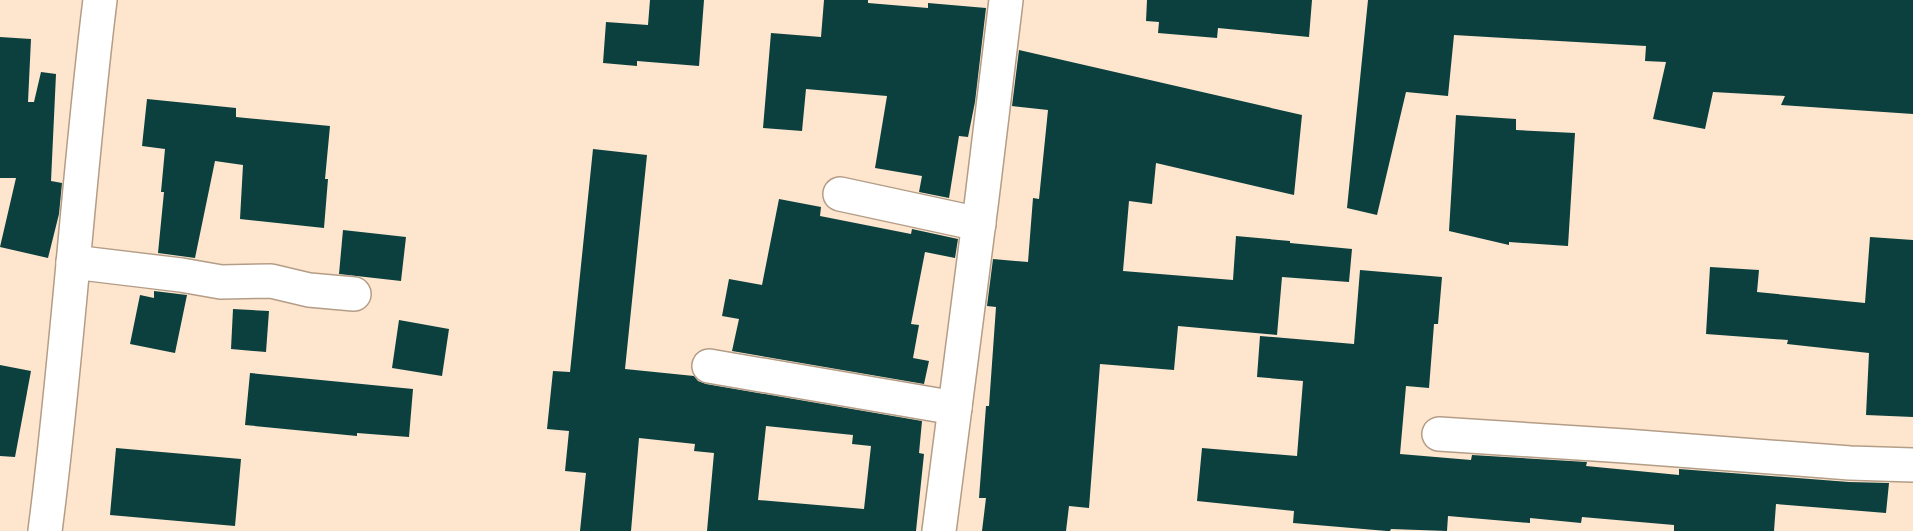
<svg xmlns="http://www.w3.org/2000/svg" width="1913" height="531" viewBox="0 0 1913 531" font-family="'PT Sans',sans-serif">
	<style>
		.building { fill: #0b403e; fill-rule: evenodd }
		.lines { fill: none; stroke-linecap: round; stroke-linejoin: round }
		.street-casing { stroke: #b49d87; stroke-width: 36 }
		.street { stroke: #fff; stroke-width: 33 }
	</style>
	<rect width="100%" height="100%" fill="#fde5ce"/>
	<g class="building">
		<path d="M650 0H704L699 66 637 61V66L603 63 606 22 648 25Z"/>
		<path d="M824 0H868V3L928 8V3L986 8 975 102 968 137 959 136 949 198 919 192 922 176 875 168 887 96 806 89 802 131 763 128 771 33 821 37Z"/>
		<path d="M1147 0H1312L1309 37 1218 28 1217 38 1158 33 1159 22 1146 21Z"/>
		<path d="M1368 0H1913V114L1781 105 1785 96 1713 92 1705 129 1653 119 1666 62 1645 61 1646 46 1454 35 1448 96 1406 92 1377 215 1347 208Z"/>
		<path d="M0 37 31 39 28 102H34L41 72 56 74 51 181 62 183 59 214 48 258 0 247 16 178H0Z"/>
		<path d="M1019 50 1302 115 1294 195 1156 163 1152 204 1129 201 1123 271 1233 280 1236 236 1290 241V243L1352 249 1349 282 1282 277 1277 335 1178 326 1174 370 1100 364 1089 508 1069 506 1066 531H982L986 498H979L986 406H989L996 307 987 306 993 259 1028 262 1033 198 1039 199 1048 110 1012 106Z"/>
		<path d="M147 99 236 108V117L330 126 325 179H328L324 228 240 219 243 165 215 161 195 258 158 253 164 192H161L165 149 142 146Z"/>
		<path d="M1456 115 1516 119V130L1575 133 1568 246 1509 242V245L1449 231Z"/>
		<path d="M593 149 647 155 625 369 694 376 698 381 706 384 922 421 919 453 924 454 916 531H707L714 453 694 451 695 444 639 438 631 531H580L586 473 565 471 569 431 547 429 553 371 570 372ZM766 426 853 435 852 444 871 446 864 509 758 500Z"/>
		<path d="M779 199 821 207 820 216 911 234 912 229 958 239 955 258 925 252 911 324 919 325 913 358 929 361 924 384 732 351 739 319 722 316 729 279 762 285Z"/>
		<path d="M343 230 406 237 401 281 339 274Z"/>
		<path d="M1870 237 1913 240V417L1866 415 1869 353 1787 344 1788 340 1706 334 1710 267 1759 270 1757 292 1865 303Z"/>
		<path d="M1360 270 1442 277 1438 324H1434L1429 388 1406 386 1400 454 1471 460 1472 455 1587 462 1586 466 1679 475V469L1849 482 1889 483 1886 513 1776 504 1774 531H1674V525L1582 517 1581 523 1530 518V523L1448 516 1447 531 1391 529 1390 531H1387L1293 523 1294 511 1197 501 1202 448 1297 456 1303 381 1257 377 1260 336 1354 344Z"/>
		<path d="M154 291 187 295 175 353 130 344 140 295 154 298Z"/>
		<path d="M233 309 269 311 266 352 231 349Z"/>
		<path d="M399 320 449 329 442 376 392 368Z"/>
		<path d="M0 365 31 371 15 457 0 456Z"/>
		<path d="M250 373 413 389 409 437 357 433V436L245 425Z"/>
		<path d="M116 448 241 459 235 526 110 515Z"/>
	</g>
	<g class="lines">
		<defs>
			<g id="street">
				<path d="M840 194 979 224"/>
				<path d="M73 262 181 275 221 282 271 281 309 290 354 294"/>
				<path d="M709 366 955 408"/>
				<path d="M1439 434 1625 446 1850 463 1913 465"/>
				<path d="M45 531C68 354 78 177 100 0"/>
				<path d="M939 531 982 198 1006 0"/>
			</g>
		</defs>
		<use href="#street" class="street-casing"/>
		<use href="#street" class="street"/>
	</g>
</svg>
